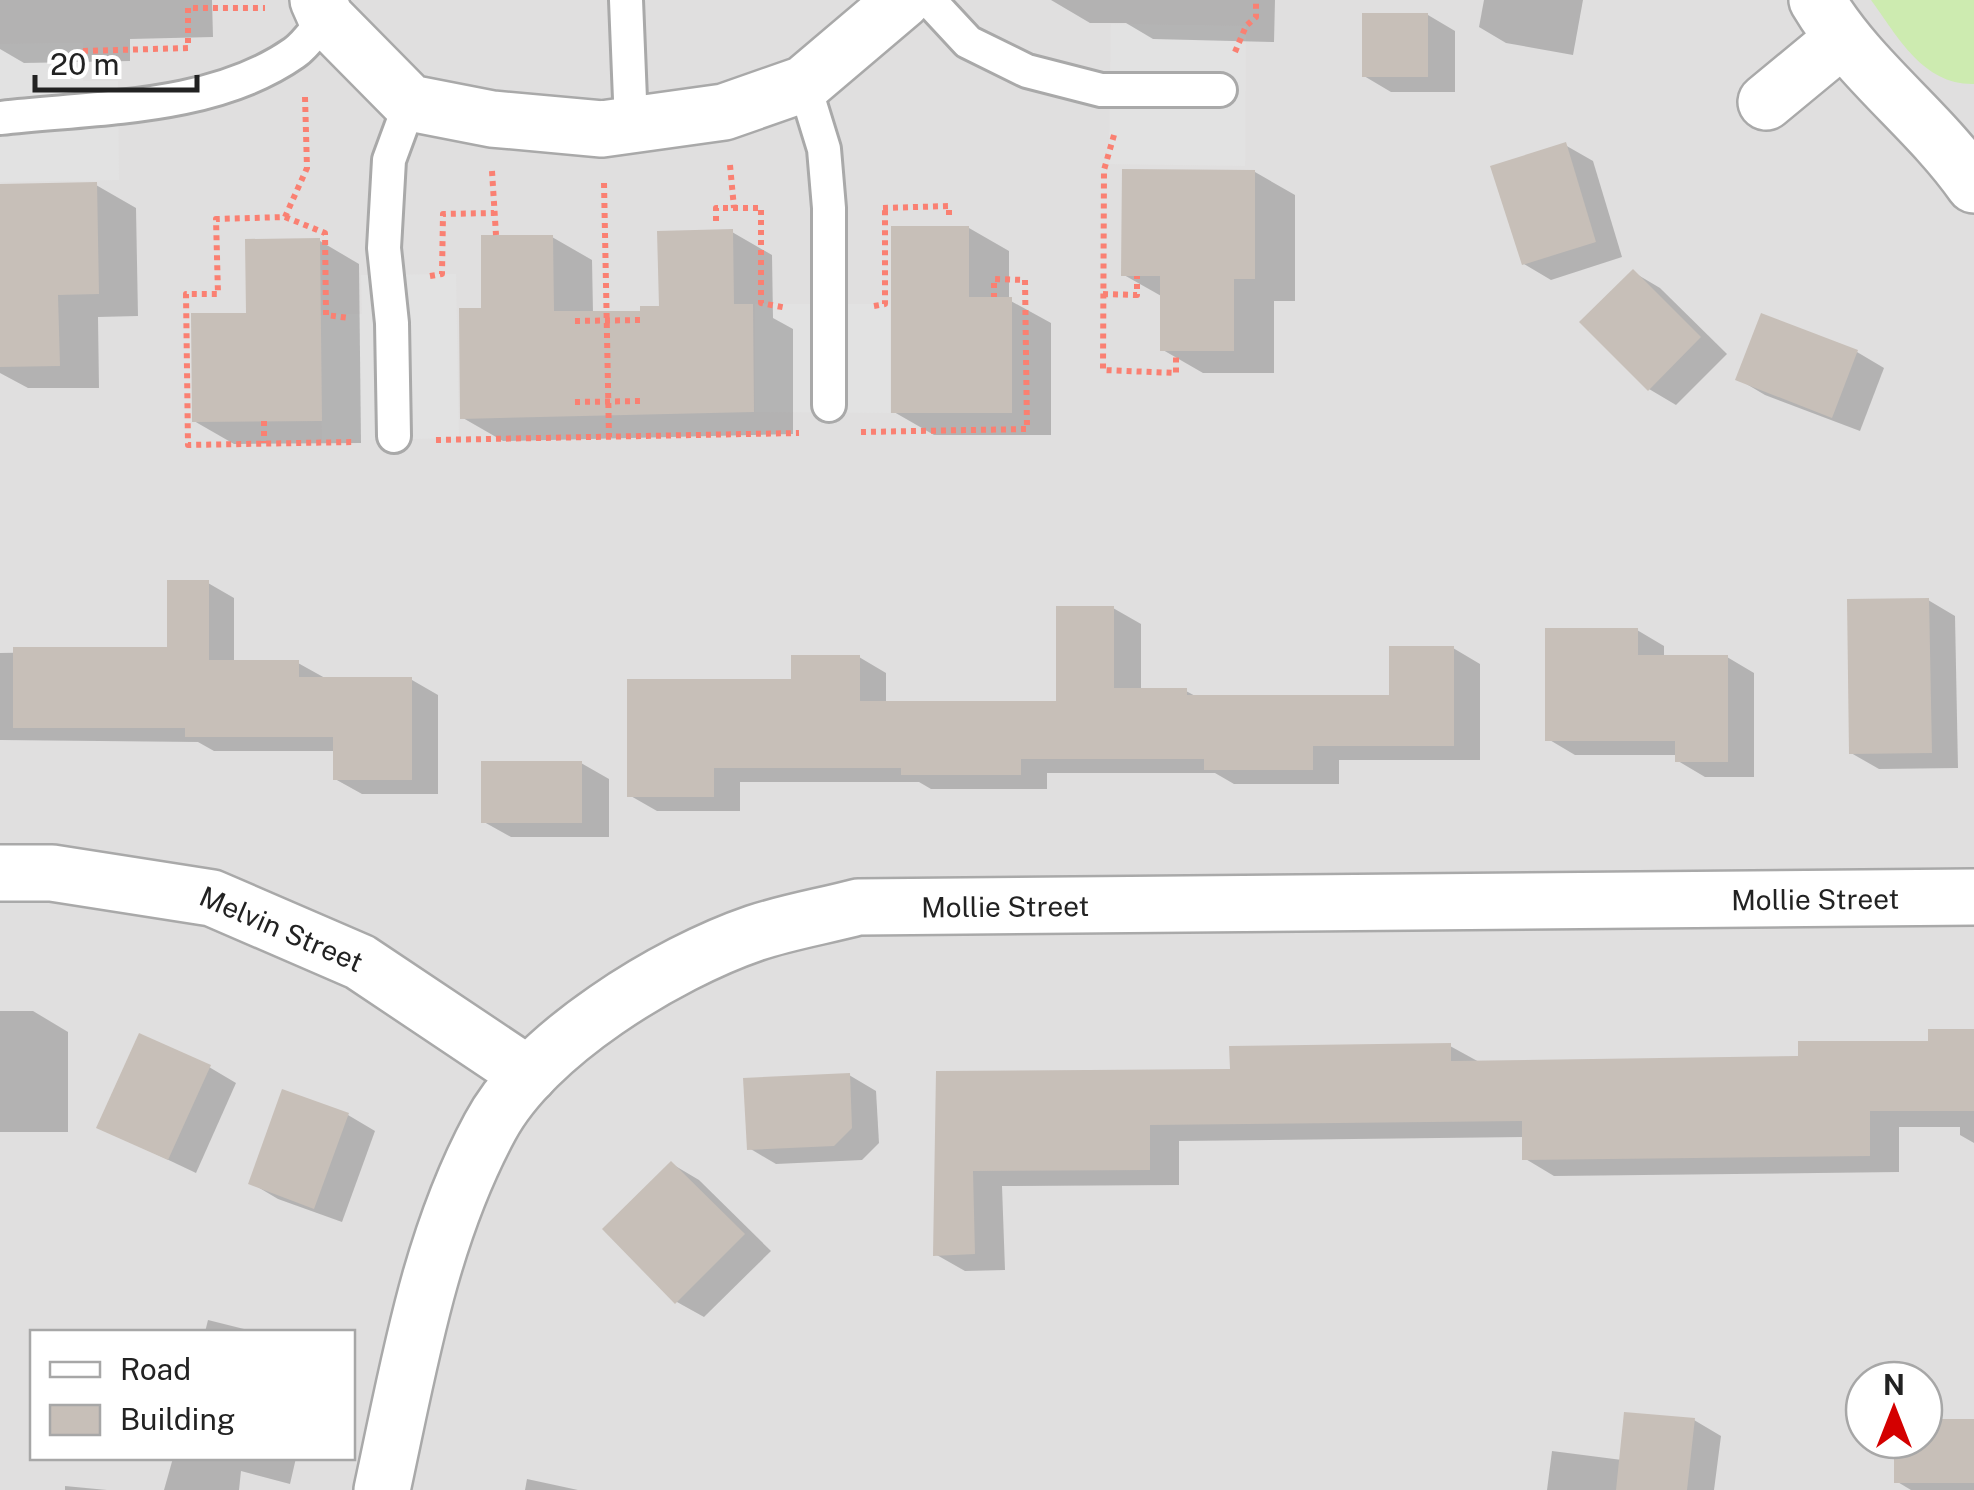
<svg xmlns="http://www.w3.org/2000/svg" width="1974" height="1490" viewBox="0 0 1974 1490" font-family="'Public Sans',sans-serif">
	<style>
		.residential { fill: #e0dfdf; fill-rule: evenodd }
		.grass { fill: #cdebb0 }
		.parking { fill: #e2e2e2 }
		.shadow { fill: #0003 }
		.building { fill: #c7bfb8 }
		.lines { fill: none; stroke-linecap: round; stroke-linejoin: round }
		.service-casing { stroke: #a9a9a9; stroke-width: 38 }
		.minor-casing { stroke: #a9a9a9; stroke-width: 60 }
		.path { stroke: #fa8072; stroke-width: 6; stroke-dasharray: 5 5; stroke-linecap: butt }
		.service { stroke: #fff; stroke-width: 32 }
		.minor { stroke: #fff; stroke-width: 55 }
		.labels { text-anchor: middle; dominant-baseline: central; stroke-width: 8; stroke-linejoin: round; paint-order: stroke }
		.street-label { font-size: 28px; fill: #222; stroke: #fff }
	</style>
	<rect width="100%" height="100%" fill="#f2efe9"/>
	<path class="residential" d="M0 0H1974V1490H0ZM32 1332H352V1458H32ZM1864 1380H1924V1440H1864Z"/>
	<path class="grass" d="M1871 0H1974V84C1923 85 1898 37 1871 0Z"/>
	<g class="parking">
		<path d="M1111 24 1246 26 1245 166 1109 164Z"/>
		<path d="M83 43V81H118L119 180 0 182V44Z"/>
		<path d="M456 274 459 438 322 441 320 315 362 314 361 275Z"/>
		<path d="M755 304H890V413L755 412Z"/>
	</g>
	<g class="shadow">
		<path d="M0 0H212L213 37 130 39V61L24 63 0 49Z"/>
		<path d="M1051 0H1275L1274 42 1153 39 1126 23H1090Z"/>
		<path d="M1484 0H1583L1573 55 1506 43 1479 27Z"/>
		<path d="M1428 15 1455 31V92H1391L1364 76Z"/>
		<path d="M1565 145 1593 161 1622 257 1551 280 1524 264Z"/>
		<path d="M1255 172 1295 195V301H1274V373H1203L1163 350V297L1124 275Z"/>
		<path d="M96 185 136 208 138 316 98 317 99 388H28L0 373V186Z"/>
		<path d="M969 228 1009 251V300L1051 323V435H934L894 412Z"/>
		<path d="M732 232 772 255 773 318 793 329V434L503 441 463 418 484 311 552 237 592 260 593 313H643L661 309Z"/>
		<path d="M320 241 359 264 361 443 234 444 194 421 248 315Z"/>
		<path d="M1633 272 1660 288 1727 354 1676 405 1649 389Z"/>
		<path d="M1857 352 1884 368 1860 431 1765 395 1738 379Z"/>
		<path d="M208 583 234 598V663H298L325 678 412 680 438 695V794H362L335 779V751H214L198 742 0 740V653L169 650Z"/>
		<path d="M1928 600 1955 616 1958 768 1879 769 1851 753Z"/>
		<path d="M1113 608 1141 624V691H1186L1199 698H1391L1453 648 1480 664V760H1339V784H1234L1215 773H1047V789H931L919 782H740V811H657L629 795 794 682 859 657 886 673V703H1059Z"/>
		<path d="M1637 630 1664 646V657H1727L1754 673V777H1705L1678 761V755H1575L1548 739Z"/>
		<path d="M581 763 609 779V837H511L484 822Z"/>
		<path d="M0 1011H33L68 1032V1132H0Z"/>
		<path d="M1974 1031V1143L1960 1135V1127H1899V1172L1554 1176 1524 1158V1137L1179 1141V1185L1002 1186 1005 1270 965 1271 935 1254 938 1074 1232 1072 1450 1046 1481 1063 1801 1058 1931 1044Z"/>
		<path d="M209 1067 236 1083 196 1173 99 1127Z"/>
		<path d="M849 1075 876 1091 879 1143 862 1160 776 1164 749 1148Z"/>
		<path d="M348 1115 375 1131 342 1222 278 1199 251 1183Z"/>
		<path d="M672 1164 699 1180 771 1251 704 1317 677 1302Z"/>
		<path d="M208 1320 256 1332H205Z"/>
		<path d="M1694 1420 1721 1436 1714 1490H1547L1552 1451 1622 1460Z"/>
		<path d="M1924 1421H1974V1490H1911L1896 1481V1440H1924Z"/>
		<path d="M173 1458H296L290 1484 241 1471 239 1490H164Z"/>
		<path d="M527 1479 578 1490H525Z"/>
		<path d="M65 1486 107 1490H65Z"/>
	</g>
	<g class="building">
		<rect x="1362" y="13" width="66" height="64"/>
		<path d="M1566 142 1596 242 1522 265 1490 166Z"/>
		<path d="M1122 169 1255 170V279H1234V351H1160V276H1121Z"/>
		<path d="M97 182 99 294 58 295 60 366 0 367V184Z"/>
		<path d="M891 226H969V297H1012V413H891Z"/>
		<path d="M733 229 734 304H753L754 412 460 419 459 308H481V235H553L554 311H640V306H659L657 231Z"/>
		<path d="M320 238 322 421 192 422 191 313H246L245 239Z"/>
		<path d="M1633 269 1701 337 1648 391 1579 322Z"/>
		<path d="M1761 313 1858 350 1832 418 1735 380Z"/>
		<path d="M167 580H209V660H299V677H412V780H333V737H185V728H13V647H167Z"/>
		<path d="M1929 598 1932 753 1849 754 1847 599Z"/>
		<path d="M1056 606H1114V688H1187V695H1389V646H1454V746H1313V770H1204V759H1021V775H901V768H714V797H627V679H791V655H860V701H1056Z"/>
		<path d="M1545 628H1638V655H1728V762H1675V741H1545Z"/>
		<rect x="481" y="761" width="101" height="62"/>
		<path d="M1928 1029H1974V1111H1870V1156L1522 1160V1121L1150 1125V1170L973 1171 975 1254 933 1256 936 1071 1230 1069 1229 1046 1451 1043V1061L1798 1056V1041H1928Z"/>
		<path d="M139 1033 211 1065 168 1160 96 1128Z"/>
		<path d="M850 1073 852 1128 834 1146 747 1150 743 1078Z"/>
		<path d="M282 1089 349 1113 314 1209 248 1184Z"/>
		<path d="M671 1161 745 1234 675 1304 602 1229Z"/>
		<path d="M1624 1412 1695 1418 1687 1490H1616Z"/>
		<path d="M1924 1419H1974V1483H1894V1440H1924Z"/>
	</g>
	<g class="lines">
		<defs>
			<g id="service">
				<path d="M626 0 631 124"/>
				<path d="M929 0 968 42 1027 71 1101 90H1220"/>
				<path d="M804 84 824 149 829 208V405"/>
				<path d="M0 118C95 107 213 110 294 53 306 45 316 29 326 18"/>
				<path d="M394 436 392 323 384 248 389 160 410 103"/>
			</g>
			<g id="minor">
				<path d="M318 0 326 18 410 103 492 119 602 129 724 112 804 84 903 0"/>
				<path d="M1817 0C1859 71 1927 118 1974 185"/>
				<path d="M1766 102 1841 40"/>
				<path id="s1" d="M0 873H52L212 898 360 962 529 1075"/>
				<path id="s2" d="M382 1490C409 1366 429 1240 490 1127 534 1044 667 963 755 933 788 922 824 916 858 907L1974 897"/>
			</g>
		</defs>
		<use href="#service" class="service-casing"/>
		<use href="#minor" class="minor-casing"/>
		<g class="path">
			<path d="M83 51 188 48V8H265"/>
			<path d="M1235 52 1246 26 1256 17V0"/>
			<path d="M305 97 307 168 285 217 216 219 218 294H186L188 445 354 442"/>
			<path d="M1114 135 1104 170 1103 370 1176 373V356"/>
			<path d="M730 165 734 208"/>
			<path d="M492 171 496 235"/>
			<path d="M604 183 609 437"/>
			<path d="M883 208 949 206V218"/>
			<path d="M285 217 325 233 326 315 349 318"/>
			<path d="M716 221V208H761V303L787 308"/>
			<path d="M430 276 442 274 443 214 494 213"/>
			<path d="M1103 294 1137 295V276"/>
			<path d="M874 306 885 304V208"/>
			<path d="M575 321 640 320"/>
			<path d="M575 402 642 401"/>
			<path d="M264 421V443"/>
			<path d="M861 432 1027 429 1025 280 994 279V297"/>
			<path d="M436 440 799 433"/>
		</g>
		<use href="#service" class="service"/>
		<use href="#minor" class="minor"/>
	</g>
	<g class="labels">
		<g class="street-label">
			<text stroke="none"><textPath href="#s2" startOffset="1778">Mollie Street</textPath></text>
			<text stroke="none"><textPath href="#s2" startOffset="968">Mollie Street</textPath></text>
			<text stroke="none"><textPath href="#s1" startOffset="290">Melvin Street</textPath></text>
		</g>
	</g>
	<rect x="30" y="1330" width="325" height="130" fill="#ffffff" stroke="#a7a7a7" stroke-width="2.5"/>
	<rect x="50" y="1362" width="50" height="15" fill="#ffffff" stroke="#a7a7a7" stroke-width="2.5"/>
	<text x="120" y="1380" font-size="30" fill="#222222">Road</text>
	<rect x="50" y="1405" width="50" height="30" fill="#c7bfb8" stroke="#a7a7a7" stroke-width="2.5"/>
	<text x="120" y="1430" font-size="30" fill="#222222">Building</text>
	<g transform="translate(1894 1410)"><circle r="48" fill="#ffffff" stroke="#a7a7a7" stroke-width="2.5"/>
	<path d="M0-8L18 38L0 25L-18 38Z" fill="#d40000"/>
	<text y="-15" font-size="28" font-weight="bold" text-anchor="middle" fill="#222222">N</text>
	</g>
	<path d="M35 75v15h162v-15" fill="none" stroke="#222222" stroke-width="5"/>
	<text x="50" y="75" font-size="30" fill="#222222" stroke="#ffffff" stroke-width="8" paint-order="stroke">20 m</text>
</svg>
